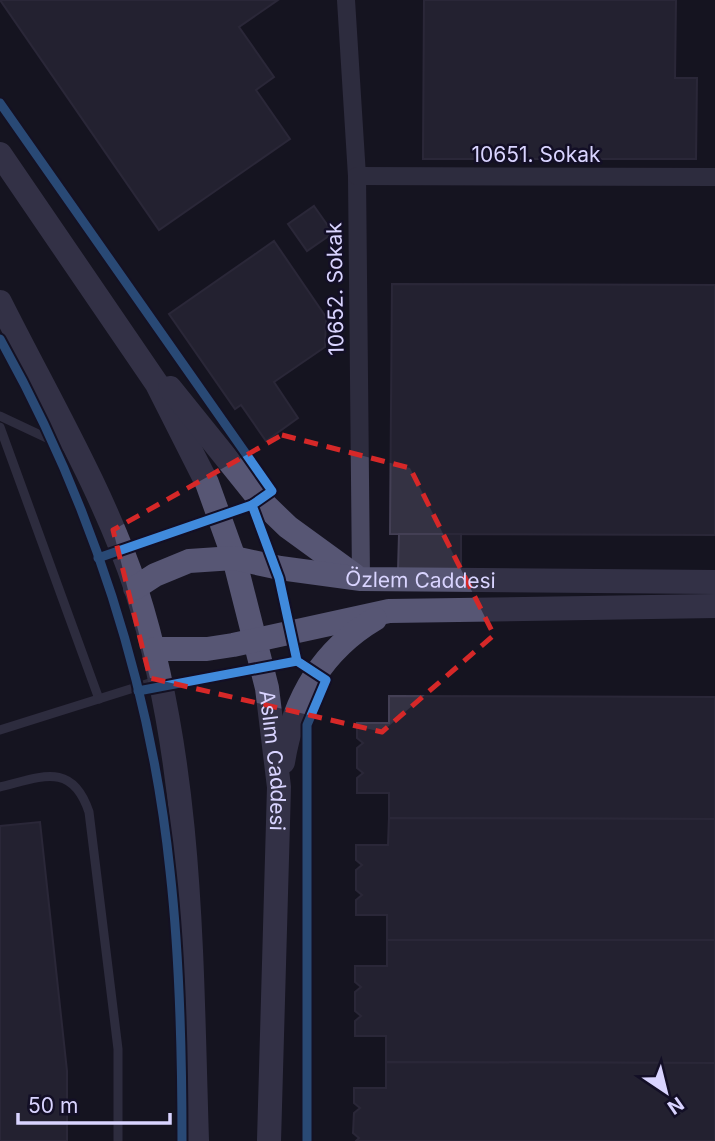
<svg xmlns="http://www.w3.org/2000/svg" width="715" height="1141" viewBox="0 0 715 1141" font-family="Inter,sans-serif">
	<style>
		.building { fill: #343243; stroke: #433f54; stroke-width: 2 }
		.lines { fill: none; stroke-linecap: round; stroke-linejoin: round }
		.lane { stroke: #4a4962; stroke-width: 9 }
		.street { stroke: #4a4962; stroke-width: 18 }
		.secondary { stroke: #575674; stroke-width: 24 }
		.cycleway-casing { stroke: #130f26; stroke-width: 13 }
		.cycleway { stroke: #408adc; stroke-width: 9 }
		.marked { fill: none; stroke: #d62828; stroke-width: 5; stroke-dasharray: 14 9; stroke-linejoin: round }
		.labels { text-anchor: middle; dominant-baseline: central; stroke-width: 5; stroke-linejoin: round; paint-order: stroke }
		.street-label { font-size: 21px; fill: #d9d4ff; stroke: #130f26 }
	</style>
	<rect width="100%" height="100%" fill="#161421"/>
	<g class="building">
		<path d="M0 0H278L239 27 274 77 256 90 290 139 159 230Z"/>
		<path d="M424 0H676L675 78H697L696 159H423Z"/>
		<path d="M314 206 333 233 307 251 288 224Z"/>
		<path d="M274 241 326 317 325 347 274 382 298 418 266 441 241 405 235 409 169 314Z"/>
		<path d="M392 284 715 285V535L390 534Z"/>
		<path d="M399 534H461V570H398Z"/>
		<path d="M389 696 715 697V819L389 818V793H357V778L363 773 357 768V748L363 743 357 738V723H389Z"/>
		<path d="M389 818 715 819V940H387V915H356V900L362 895 356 890V870L362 865 356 860V845H388Z"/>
		<path d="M40 822 67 1071V1141H0V826Z"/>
		<path d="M387 940H715V1063L386 1062V1036H355V1021L361 1016 355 1011V992L361 987 355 982V966H387Z"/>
		<path d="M386 1062 715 1063V1141H356L359 1138 353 1133 354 1113 360 1108 354 1103V1088H386Z"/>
	</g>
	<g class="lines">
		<g class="lane">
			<path d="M0 416 68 448"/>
			<path d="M0 427 99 699"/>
			<path d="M0 730 159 680"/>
			<path d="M0 787C41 777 72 761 89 812L118 1049V1141"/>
		</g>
		<g class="street">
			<path d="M346 0 357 176 361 579"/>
			<path d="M357 176 715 177"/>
		</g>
		<g class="secondary">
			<path id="s1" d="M0 154 157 384 207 483 234 558 267 688 279 787 269 1141"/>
			<path d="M0 302C46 394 104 492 136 589 193 767 191 956 197 1141"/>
			<path d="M170 388 260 500 288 527 354 575"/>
			<path id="s2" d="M135 588 155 575 189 561 234 558 280 568 361 579 715 582"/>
			<path d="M154 649H207L233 645 389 611 715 606"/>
			<path d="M283 762C293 701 321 651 375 619"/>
		</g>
		<defs>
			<g id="cycleway">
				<path d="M0 103 272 491 252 505 279 578 297 661 326 680 307 725V1141"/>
				<path d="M0 339C91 501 151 686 170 871 180 960 182 1051 182 1141"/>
				<path d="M98 558 252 505"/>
				<path d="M138 691 297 661"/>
			</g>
		</defs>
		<use href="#cycleway" class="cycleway-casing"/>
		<use href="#cycleway" class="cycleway"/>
	</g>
	<path d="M0 0H715V1141H0ZM282 435 410 468 494 635 382 732 150 678 113 530Z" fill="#161421" fill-opacity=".55" fill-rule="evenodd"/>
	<path class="marked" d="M282 435 410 468 494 635 382 732 150 678 113 530Z"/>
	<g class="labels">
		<g class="street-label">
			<text x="536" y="154">10651. Sokak</text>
			<text transform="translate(335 289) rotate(-91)">10652. Sokak</text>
			<text stroke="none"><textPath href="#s2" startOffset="294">Özlem Caddesi</textPath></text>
			<text stroke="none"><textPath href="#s1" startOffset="676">Aslım Caddesi</textPath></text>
		</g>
	</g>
	<g transform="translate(666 1092) rotate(145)" stroke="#130f26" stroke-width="5" paint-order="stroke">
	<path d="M0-5L12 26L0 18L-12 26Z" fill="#d9d4ff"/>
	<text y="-10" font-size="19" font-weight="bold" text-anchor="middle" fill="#d9d4ff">N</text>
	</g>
	<path d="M18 1113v10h152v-10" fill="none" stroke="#d9d4ff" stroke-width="3.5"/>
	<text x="28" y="1113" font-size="21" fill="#d9d4ff" stroke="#130f26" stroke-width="5" paint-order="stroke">50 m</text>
</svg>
